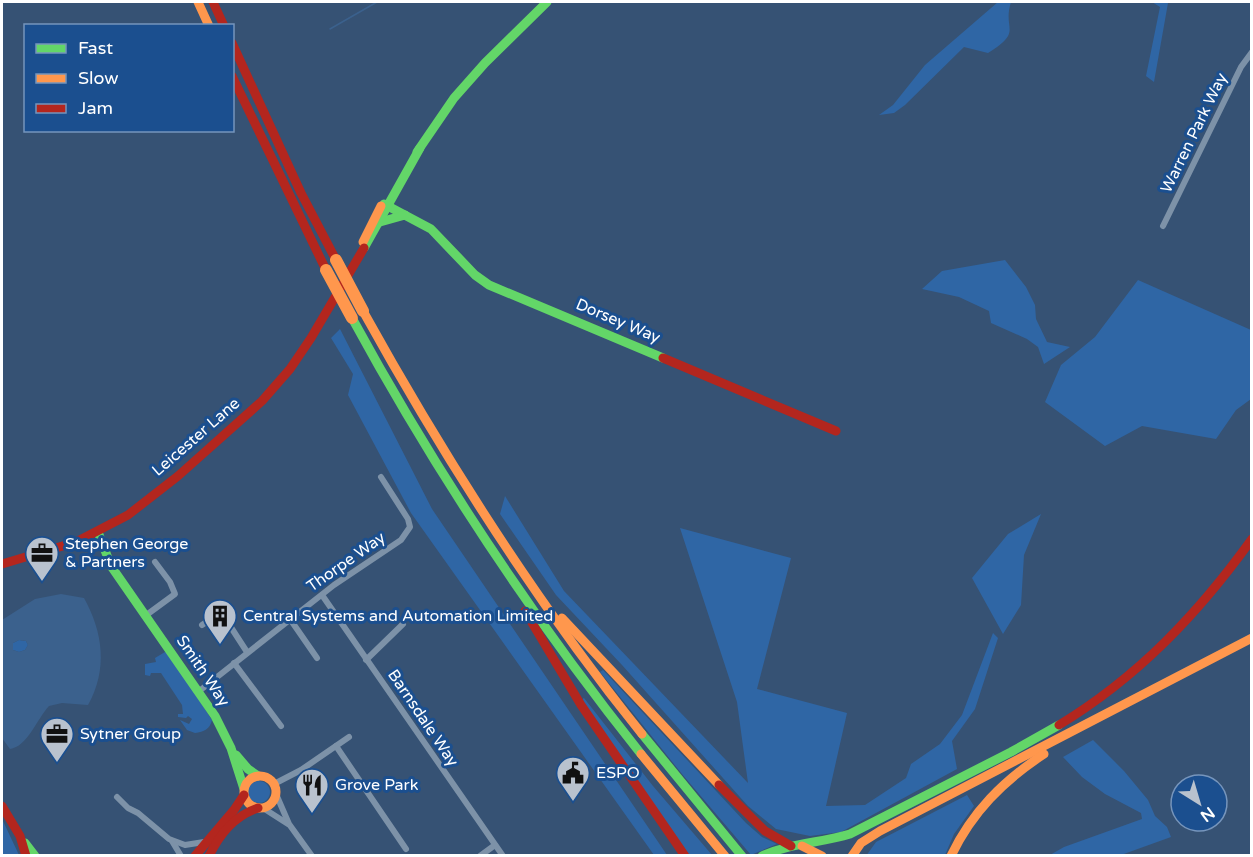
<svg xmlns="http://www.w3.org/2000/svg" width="1253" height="857" viewBox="0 0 1253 857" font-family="'Varela Round',sans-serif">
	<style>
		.green { fill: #2f66a5 }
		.water { fill: #3b618d; fill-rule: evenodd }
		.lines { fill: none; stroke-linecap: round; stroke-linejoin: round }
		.stream { stroke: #3b618d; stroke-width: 1.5 }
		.street { stroke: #7d92a8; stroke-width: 6 }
		.fast { stroke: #63d668; stroke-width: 9 }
		.slow { stroke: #ff974d; stroke-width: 9 }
		.jam { stroke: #b3261e; stroke-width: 9 }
		.slow-bridge { stroke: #ff974d; stroke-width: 12 }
		.labels { text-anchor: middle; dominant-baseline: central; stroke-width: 6; stroke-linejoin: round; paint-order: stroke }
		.street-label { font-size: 16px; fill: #fff; stroke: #1b4f8f }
		.poi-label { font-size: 16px; fill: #fff; stroke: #1b4f8f; text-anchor: start }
	</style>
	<rect width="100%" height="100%" fill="#365274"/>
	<g class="green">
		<path d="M998 2H1011C1002 31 1024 30 988 53L964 47 905 105 894 113 879 115 893 105 925 65Z"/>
		<path d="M1152 2H1170L1168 3 1154 82 1146 76 1160 7Z"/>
		<path d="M1005 260 1026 287 1035 305 1036 319 1047 342 1070 347 1044 364 1038 347 1027 339 991 323 989 311 959 297 922 289 942 271Z"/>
		<path d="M1138 280 1251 330V399L1236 410 1216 439 1142 426 1105 446 1045 402 1061 365 1095 337Z"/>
		<path d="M340 329 432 509 667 855H654L411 513 348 395 353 374 331 338Z"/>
		<path d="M505 496 564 591 748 783 737 702 680 528 791 558 757 689 847 713 826 806 865 805 906 778 911 764 940 744 962 715 993 633 998 638 975 709 952 741 957 769 841 832 810 836 776 829 748 806 622 665 556 595 500 514Z"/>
		<path d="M1041 514 1024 555 1021 605 1003 634 972 578 1008 534Z"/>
		<path d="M19 640 26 641 28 645 25 650 19 652 13 650V643Z"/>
		<path d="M165 652 169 653 212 720C210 729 204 732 195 733L187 730 180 720 189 724 192 719 188 716 186 718 178 717V714H183L182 705 161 673H151L150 676 145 675V664L156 662 155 658Z"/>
		<path d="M603 670 746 823 762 837 777 844 751 855 682 774 600 672Z"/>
		<path d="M584 698 653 786 712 855H687L581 700Z"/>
		<path d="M1093 740 1124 771 1148 800 1155 816 1167 827 1171 837 1121 855H1050L1064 847 1142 819 1141 813 1105 794 1082 777 1063 757Z"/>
		<circle cx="259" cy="792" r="11"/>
		<path d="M967 795 974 806 954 834 945 855 866 856 876 842Z"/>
		<path d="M2 819 19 855H2Z"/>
	</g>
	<path class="water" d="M61 594 84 598C103 632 108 670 88 705L62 703 49 706C37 719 27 747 10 749L2 738V620L35 599ZM19 640 26 641 28 645 25 650 19 652 13 650V643Z"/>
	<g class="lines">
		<path class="stream" d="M330 29 377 2"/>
		<g class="street">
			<path d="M1163 226 1241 67 1252 52"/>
			<path d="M322 595 503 856"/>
			<path d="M145 616 175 594 170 582 155 562"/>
			<path d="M290 619 317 658"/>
			<path d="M202 625 218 614 223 615 247 652"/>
			<path d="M366 660 403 624"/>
			<path d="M234 663 281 726"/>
			<path d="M198 692 334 585 401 540 410 527 408 519 381 477"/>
			<path d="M336 746 406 849"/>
			<path d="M274 784 301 770 349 737"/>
			<path d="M276 794 289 824 312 856"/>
			<path d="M117 797 128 808 138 813 169 839 185 845 204 842"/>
			<path d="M263 808 288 824"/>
			<path d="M172 841 181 856"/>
			<path d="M480 856 495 845"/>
		</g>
		<g class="fast">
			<path d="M417 152 454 98 485 63 547 2"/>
			<path d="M384 204 431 229 475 275 489 285 663 358"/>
			<path d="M380 222 405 215"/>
			<path d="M364 248 420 148"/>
			<path d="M352 318C436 472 532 617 641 754"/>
			<path d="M98 532 111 566 215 716 231 748 244 789"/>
			<path d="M642 734 742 856"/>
			<path d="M236 755 248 769 258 776"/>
			<path d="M25 843 35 856"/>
			<path d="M762 856C790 843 821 843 850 834L1011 752 1059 725"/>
		</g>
		<g class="slow">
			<path d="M198 2 209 26"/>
			<path d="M363 242 381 206"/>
			<path d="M363 311C445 459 536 602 642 734"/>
			<path d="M562 618 719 785"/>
			<path d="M641 754 725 856"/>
			<circle cx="260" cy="792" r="16"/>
			<path d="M802 846 822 856"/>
			<path d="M852 856 861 843 880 831 1252 638"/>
			<path d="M951 856C972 812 1003 781 1044 754"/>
		</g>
		<g class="jam">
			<path d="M213 2 224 26"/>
			<path d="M232 43 301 193 336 260"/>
			<path d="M232 76 326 270"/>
			<path d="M663 358 836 431"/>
			<path d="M2 564 76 542 128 515 178 476 262 401 290 369 311 338 364 248"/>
			<path d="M525 611 581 705 685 856"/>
			<path d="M1059 725C1138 677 1198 614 1252 539"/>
			<path d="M719 785 765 831 791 846"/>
			<path d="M2 806 20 836 26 856"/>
			<path d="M195 856 234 810 244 795"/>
			<path d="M209 856C220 834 234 816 258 808"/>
		</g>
		<g class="slow-bridge">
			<path d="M336 260 363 311"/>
			<path d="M326 270 352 318"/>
		</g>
	</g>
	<defs>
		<symbol id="office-pin" viewBox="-11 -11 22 30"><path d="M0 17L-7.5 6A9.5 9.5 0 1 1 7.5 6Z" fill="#b9c2ce" stroke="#1b4f8f"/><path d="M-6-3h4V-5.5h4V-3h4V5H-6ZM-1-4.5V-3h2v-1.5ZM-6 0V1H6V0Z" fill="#111"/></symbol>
		<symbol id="building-pin" viewBox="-11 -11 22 30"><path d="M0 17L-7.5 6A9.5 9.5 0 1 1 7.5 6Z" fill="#b9c2ce" stroke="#1b4f8f"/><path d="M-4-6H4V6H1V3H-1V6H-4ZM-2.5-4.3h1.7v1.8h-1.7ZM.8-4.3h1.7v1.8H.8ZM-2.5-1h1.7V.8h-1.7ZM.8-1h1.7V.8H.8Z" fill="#111"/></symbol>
		<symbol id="civic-pin" viewBox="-11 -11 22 30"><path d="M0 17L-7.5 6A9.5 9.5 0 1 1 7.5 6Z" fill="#b9c2ce" stroke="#1b4f8f"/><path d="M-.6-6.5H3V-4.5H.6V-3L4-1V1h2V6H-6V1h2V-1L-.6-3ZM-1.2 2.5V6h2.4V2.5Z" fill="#111"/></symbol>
		<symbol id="restaurant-pin" viewBox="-11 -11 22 30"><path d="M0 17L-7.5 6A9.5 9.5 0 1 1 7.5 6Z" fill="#b9c2ce" stroke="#1b4f8f"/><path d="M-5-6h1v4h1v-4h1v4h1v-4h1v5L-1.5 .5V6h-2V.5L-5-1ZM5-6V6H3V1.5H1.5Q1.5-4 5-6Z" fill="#111"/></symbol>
	</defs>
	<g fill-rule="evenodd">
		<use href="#office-pin" x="23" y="534" width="38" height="52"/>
		<use href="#building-pin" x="201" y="597" width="38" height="52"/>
		<use href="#office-pin" x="38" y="715" width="38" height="52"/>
		<use href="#civic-pin" x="554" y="754" width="38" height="52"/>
		<use href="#restaurant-pin" x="293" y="766" width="38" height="52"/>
	</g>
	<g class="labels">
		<g class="street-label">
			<text transform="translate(1194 133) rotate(-64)">Warren Park Way</text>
			<text transform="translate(618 321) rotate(23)">Dorsey Way</text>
			<text transform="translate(196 437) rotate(-41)">Leicester Lane</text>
			<text transform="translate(346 562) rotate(-35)">Thorpe Way</text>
			<text transform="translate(203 671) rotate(56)">Smith Way</text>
			<text transform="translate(423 718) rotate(56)">Barnsdale Way</text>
		</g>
		<g class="poi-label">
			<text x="65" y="544">Stephen George<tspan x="65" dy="18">&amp; Partners</tspan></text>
			<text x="243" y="616">Central Systems and Automation Limited</text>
			<text x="80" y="734">Sytner Group</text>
			<text x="596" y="773">ESPO</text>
			<text x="335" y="785">Grove Park</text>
		</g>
	</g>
	<rect width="1253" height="857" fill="none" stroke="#ffffff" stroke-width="6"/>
	<rect x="24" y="24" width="210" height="108" fill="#1b4f8f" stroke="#7695bc" stroke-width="1.5"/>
	<rect x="36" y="44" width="30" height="9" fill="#63d668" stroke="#7695bc" stroke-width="1.5"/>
	<text x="78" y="54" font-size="18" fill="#ffffff">Fast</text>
	<rect x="36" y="74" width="30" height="9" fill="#ff974d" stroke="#7695bc" stroke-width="1.5"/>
	<text x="78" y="84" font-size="18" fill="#ffffff">Slow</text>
	<rect x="36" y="104" width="30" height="9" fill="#b3261e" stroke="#7695bc" stroke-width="1.5"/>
	<text x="78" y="114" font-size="18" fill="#ffffff">Jam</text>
	<g transform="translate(1199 803) rotate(143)"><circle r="28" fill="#1b4f8f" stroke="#7695bc" stroke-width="1.5"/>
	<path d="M0-4.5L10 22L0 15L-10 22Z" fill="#b9c2ce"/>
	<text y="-9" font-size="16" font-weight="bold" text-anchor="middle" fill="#ffffff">N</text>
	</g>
</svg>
